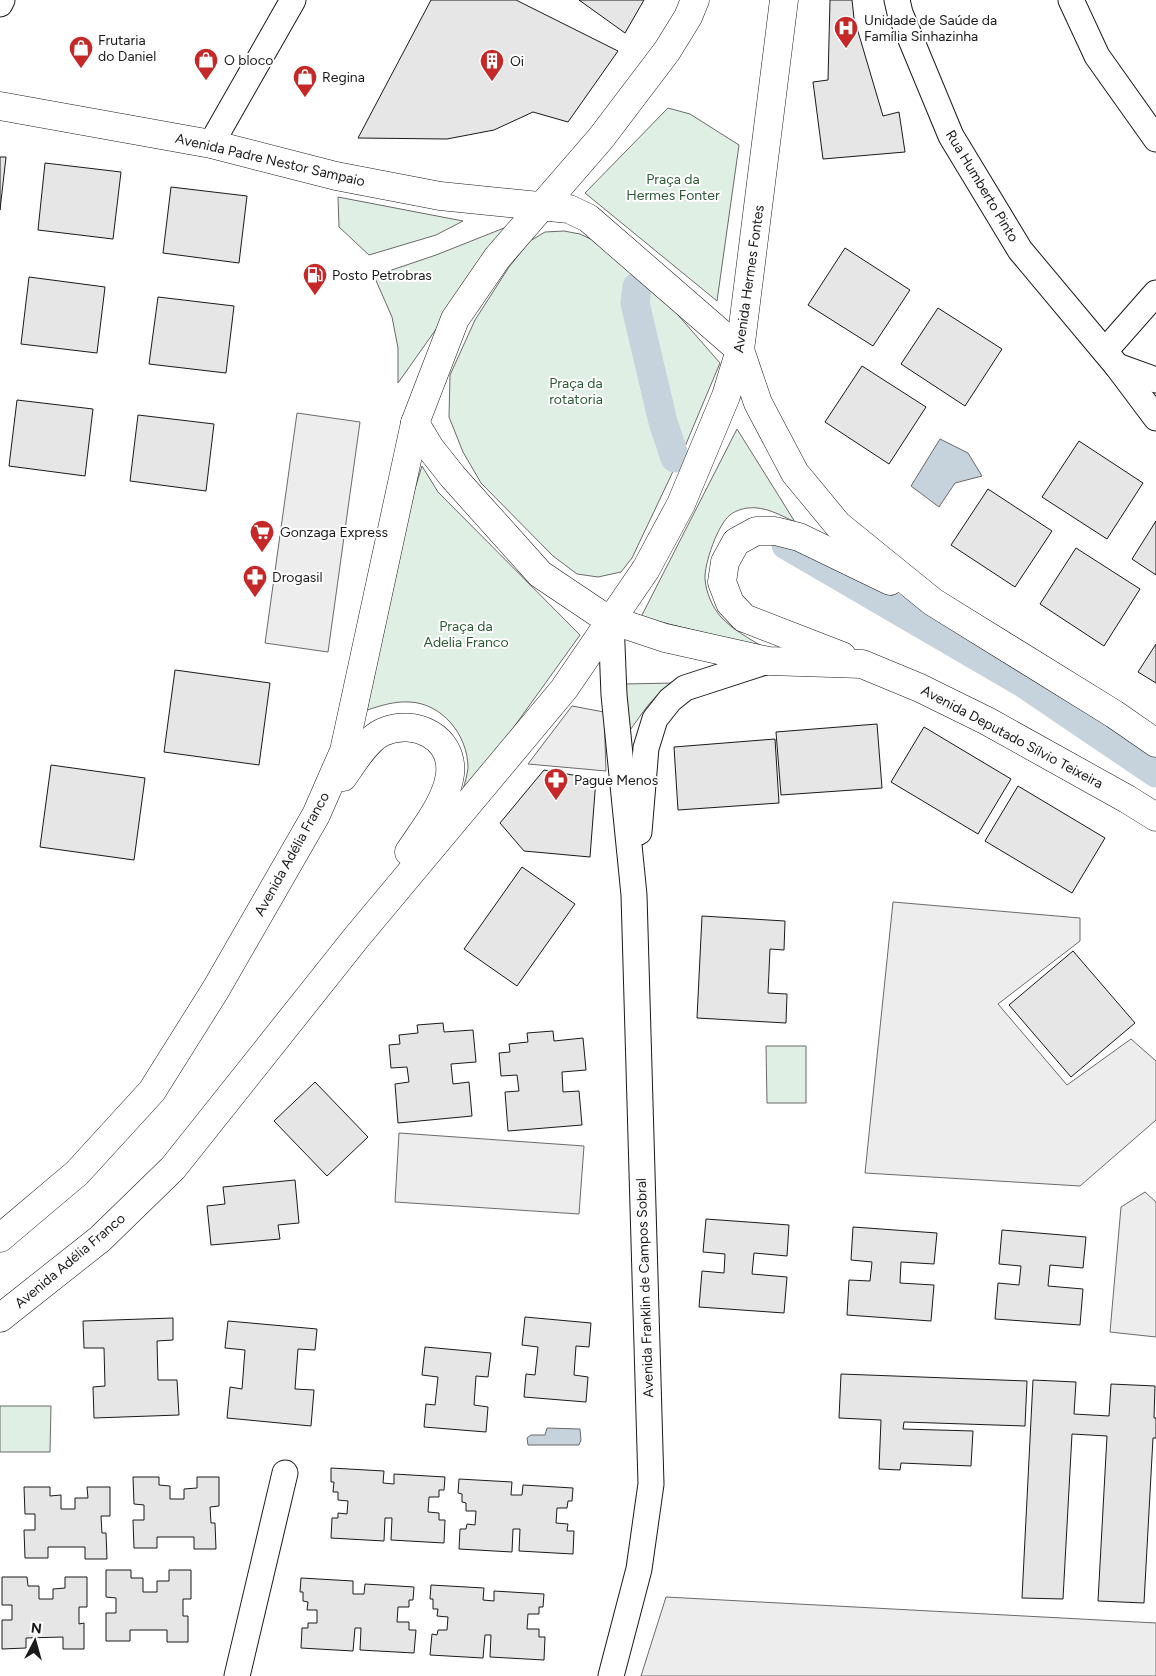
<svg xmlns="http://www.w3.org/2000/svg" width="1156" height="1676" viewBox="0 0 1156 1676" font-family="Figtree,sans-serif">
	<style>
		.green { fill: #e0efe3; stroke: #6a6a6a }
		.parking { fill: #ededed; stroke: #6a6a6a }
		.water { fill: #c6d2dc; stroke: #6a6a6a }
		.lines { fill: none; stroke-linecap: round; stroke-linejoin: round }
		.canal { stroke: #c6d2dc; stroke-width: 29 }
		.building { fill: #e6e6e6; stroke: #1a1a1a }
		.minor-casing { stroke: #1a1a1a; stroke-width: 27 }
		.secondary-casing { stroke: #1a1a1a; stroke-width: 29 }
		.minor { stroke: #fff; stroke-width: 25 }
		.secondary { stroke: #fff; stroke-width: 28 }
		.labels { text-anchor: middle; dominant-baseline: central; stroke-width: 4; stroke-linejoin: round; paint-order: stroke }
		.poi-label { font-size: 14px; fill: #1a1a1a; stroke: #fff; text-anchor: start }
		.street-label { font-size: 14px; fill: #1a1a1a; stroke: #fff }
		.park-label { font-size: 14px; fill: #2b5a34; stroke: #fff }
	</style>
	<rect width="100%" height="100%" fill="#fff"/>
	<g class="green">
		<path d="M668 108 690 114 739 145 717 301 585 193Z"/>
		<path d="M338 197 463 221 436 235 369 255 339 227Z"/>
		<path d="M509 226 398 383V348L392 317 374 276 436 255Z"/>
		<path d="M564 231 580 234 599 243 664 299 720 363 686 444 632 558 621 572 598 577 577 574 553 556 481 483 463 452 449 417 450 375 475 320 509 267 530 241 545 232Z"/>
		<path d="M737 429 795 522C780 515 765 506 748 508 743 508 733 512 730 515 718 524 704 564 705 579 706 592 712 607 721 617 733 630 750 639 765 648L641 617Z"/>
		<path d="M422 466 438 492 580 635 460 802C462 791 467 778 468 768 468 735 442 703 409 702 394 701 380 706 367 710L405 521Z"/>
		<path d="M674 683C653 694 642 714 628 733L624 684Z"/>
		<path d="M766 1046H806V1103H767Z"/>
		<path d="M0 1406H51L50 1452H0Z"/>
	</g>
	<g class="parking">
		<path d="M297 413 360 422 328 652 265 643Z"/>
		<path d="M572 706 604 712 606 771 528 764Z"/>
		<path d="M893 902 1080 918V941L998 1004 1067 1085 1131 1039 1156 1061V1120L1080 1186 865 1173Z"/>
		<path d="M399 1133 584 1146 579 1214 395 1202Z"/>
		<path d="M1145 1192 1156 1202V1337L1110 1332 1121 1207Z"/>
		<path d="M666 1597 1156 1623V1676H641Z"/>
	</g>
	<g class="water">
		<path d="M940 439 968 453 982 476 955 483 939 507 911 486Z"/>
		<path d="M547 1428 580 1429 581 1440 579 1445H528L527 1438 531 1435H545Z"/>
	</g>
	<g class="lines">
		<g class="canal">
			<path d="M637 287 635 303 663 422 675 458"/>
			<path d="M786 545 1023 683 1156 773"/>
		</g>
	</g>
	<g class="building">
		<path d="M431 0H516L618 51 568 122 533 112 494 130 447 139 358 138Z"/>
		<path d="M579 0H644L625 33Z"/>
		<path d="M830 0H852L854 18 883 116 899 112 905 152 823 159 813 82 828 80Z"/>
		<path d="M0 157H6L0 210Z"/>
		<path d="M45 163 121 172 113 239 38 230Z"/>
		<path d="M171 187 247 196 239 263 163 253Z"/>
		<path d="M845 248 910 290 873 346 808 305Z"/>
		<path d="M29 277 105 287 97 353 21 344Z"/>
		<path d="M158 297 234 306 226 373 149 364Z"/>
		<path d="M938 308 1002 349 965 406 901 364Z"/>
		<path d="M862 366 926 407 889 464 825 422Z"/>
		<path d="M17 400 93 409 85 476 9 466Z"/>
		<path d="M138 415 214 424 206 491 130 481Z"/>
		<path d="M1079 441 1143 483 1107 539 1042 497Z"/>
		<path d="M988 489 1052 531 1015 587 951 545Z"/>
		<path d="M1156 521V575L1132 559Z"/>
		<path d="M1076 548 1140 589 1104 646 1040 604Z"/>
		<path d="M1156 644V683L1138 672Z"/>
		<path d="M175 670 270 683 259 765 164 752Z"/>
		<path d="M877 724 882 788 781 795 776 732Z"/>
		<path d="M924 727 1011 779 978 834 891 782Z"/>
		<path d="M775 739 779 803 678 810 674 747Z"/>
		<path d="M51 765 145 778 134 860 40 847Z"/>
		<path d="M544 770 596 779 590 857 524 851 500 823Z"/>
		<path d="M1018 786 1105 838 1072 893 985 841Z"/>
		<path d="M522 867 575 904 517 986 464 949Z"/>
		<path d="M702 916 785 921 784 950 770 949 768 993 787 994 786 1023 697 1018Z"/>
		<path d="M1073 951 1135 1023 1071 1077 1009 1005Z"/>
		<path d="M443 1023 444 1032 473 1030 476 1062 451 1064 453 1084 469 1082 472 1116 398 1123 395 1084 409 1082 407 1067 391 1068 389 1045 400 1044 399 1035 418 1033 417 1025Z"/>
		<path d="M553 1031 554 1041 583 1038 586 1070 562 1072 563 1092 579 1091 582 1125 508 1131 505 1092 519 1091 517 1075 501 1076 499 1053 510 1052 509 1044 528 1042 527 1033Z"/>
		<path d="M315 1082 368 1137 327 1176 274 1121Z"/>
		<path d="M295 1180 299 1223 278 1225 280 1239 211 1245 207 1206 225 1204 223 1187Z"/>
		<path d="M706 1219 789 1225 787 1256 754 1253 752 1274 787 1277 784 1313 699 1307 702 1271 724 1273 725 1254 703 1252Z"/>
		<path d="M853 1227 937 1233 934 1264 901 1262 900 1283 934 1285 931 1321 847 1315 849 1280 870 1281 872 1262 851 1260Z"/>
		<path d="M1002 1230 1086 1237 1083 1268 1050 1265 1048 1286 1083 1289 1080 1325 995 1319 998 1283 1019 1285 1021 1266 999 1264Z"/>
		<path d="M525 1317 591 1323 589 1347 576 1346 574 1375 588 1377 586 1402 524 1397 526 1374 535 1375 538 1347 522 1345Z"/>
		<path d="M173 1318V1340L157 1341 158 1380H177L179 1415 94 1418 93 1387 105 1386 104 1348H84L83 1321Z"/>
		<path d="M228 1321 317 1329 315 1350 298 1349 295 1389 314 1390 311 1426 227 1418 230 1387 242 1389 245 1350 225 1348Z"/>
		<path d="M425 1347 491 1353 488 1377 476 1376 474 1405 488 1407 486 1432 424 1427 426 1404 435 1405 438 1377 422 1375Z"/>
		<path d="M841 1374 1027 1381 1025 1426 904 1422 903 1429 973 1431 971 1466 901 1463 900 1470 879 1469 881 1420 839 1418Z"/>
		<path d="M1033 1380 1076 1382 1074 1414 1109 1416 1111 1384 1155 1386 1154 1418H1156V1438H1153L1144 1603 1098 1601 1107 1436 1072 1434 1063 1599 1022 1598Z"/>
		<path d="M331 1468 384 1471 383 1483 394 1484V1474L445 1477 444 1490H439V1497H429L428 1512 439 1513V1520H445L444 1543 391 1540 392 1518H385L384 1541 331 1538 332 1518H338V1513L347 1514 348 1501 338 1500V1492H333L334 1482H331Z"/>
		<path d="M133 1477H159V1485L170 1486V1499H184V1489L197 1488V1477H219V1506L210 1507 211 1523H215L216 1549H194V1537H157V1548H134L133 1520H144V1505L134 1504Z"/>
		<path d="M459 1479 512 1482 511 1495H522L523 1485 573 1488 572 1501H568L567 1508H557L556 1523 568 1524 567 1531H574L573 1554 519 1551 520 1529H513L512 1552 459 1549 460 1529H466L467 1524 475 1525 476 1511H466V1503L462 1502V1494L458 1493Z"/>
		<path d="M24 1487H50V1496L61 1495V1509H75V1498H88L87 1487H110V1516H101L102 1533H106L107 1559H85V1547H48V1558H25L24 1530H35V1514H25Z"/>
		<path d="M106 1570H131V1578H143V1592H157V1581H169V1570H191V1599H183V1616H188V1642H167V1630H130V1641H106V1613H116V1598L106 1597Z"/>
		<path d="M2 1577H27L28 1586H39V1599H53V1589L65 1588V1577H87V1607H79V1624L84 1623V1649H63V1637L26 1638V1648L2 1649V1620H12V1605H2Z"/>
		<path d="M301 1578 353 1581V1594H364L365 1584 414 1587 413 1600H409V1607H398L397 1622H409V1630H416L414 1653 360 1650 361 1628H355L353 1651 301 1648 302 1628H308V1623H317V1610H307L308 1602 303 1601V1592H300Z"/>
		<path d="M431 1585 484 1588 483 1600 494 1601V1591L544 1594 543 1607H539V1614H528L527 1629H539V1637H545L544 1660 490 1657 491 1635H485L483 1658 430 1655 432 1634 437 1635 438 1630H447L448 1617 437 1616 438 1609H433V1599H430Z"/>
	</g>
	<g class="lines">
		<defs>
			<g id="minor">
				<path d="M897 0 900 13 951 136 1020 250 1117 366 1156 418"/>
				<path d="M1071 0 1097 56 1156 139"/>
				<path d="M0 4 2 0"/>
				<path d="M211 144 293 0"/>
				<path d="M1105 351 1156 293"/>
				<path d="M1117 366 1156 380"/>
				<path d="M639 832 646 748 655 719 670 700 685 688 768 661"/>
				<path d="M237 1676 285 1473"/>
				<path d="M611 1676 639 1569 651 1484 634 895 614 695 611 620"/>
			</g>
			<g id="secondary">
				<path d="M0 106 211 144 336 176 440 196 569 209 588 218 740 350 758 403 795 473 838 525 933 602 1114 714 1156 743"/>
				<path d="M415 423 430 448 453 477 540 574 598 613 611 620 665 638 768 661 862 664 920 688 987 721 1127 799 1156 817"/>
				<path d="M842 656 744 618 730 603 722 582 725 562 736 542 756 531H775L799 537 890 581"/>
				<path d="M343 777C353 763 367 739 383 732 414 718 454 737 450 774 447 801 424 829 409 852"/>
				<path d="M0 1238 77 1173 152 1091 216 989 316 815 344 751 415 423 455 319 497 258 601 138 667 51 688 17 695 0"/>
				<path d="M0 1318 100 1239 173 1168 356 938 564 689 646 569 681 504 726 396 740 350 784 0"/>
			</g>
		</defs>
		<use href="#minor" class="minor-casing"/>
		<use href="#secondary" class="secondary-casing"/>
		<use href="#minor" class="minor"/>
		<use href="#secondary" class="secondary"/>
	</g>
	<defs>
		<symbol id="hospital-pin" viewBox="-11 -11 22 30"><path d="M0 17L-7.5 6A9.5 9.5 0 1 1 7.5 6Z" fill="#c62828" stroke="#fff"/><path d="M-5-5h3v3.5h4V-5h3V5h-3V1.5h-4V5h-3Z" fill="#fff"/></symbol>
		<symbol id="shop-pin" viewBox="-11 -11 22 30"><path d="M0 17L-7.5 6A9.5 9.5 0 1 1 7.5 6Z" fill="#c62828" stroke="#fff"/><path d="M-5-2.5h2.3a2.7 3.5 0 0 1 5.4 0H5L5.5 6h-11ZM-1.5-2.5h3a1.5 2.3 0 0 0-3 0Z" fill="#fff"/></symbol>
		<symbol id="building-pin" viewBox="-11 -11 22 30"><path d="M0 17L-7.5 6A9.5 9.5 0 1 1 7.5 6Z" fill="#c62828" stroke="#fff"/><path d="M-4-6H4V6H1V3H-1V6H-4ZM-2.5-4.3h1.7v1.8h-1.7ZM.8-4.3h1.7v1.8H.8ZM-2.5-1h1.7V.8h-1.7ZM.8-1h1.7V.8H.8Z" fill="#fff"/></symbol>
		<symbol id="fuel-pin" viewBox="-11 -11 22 30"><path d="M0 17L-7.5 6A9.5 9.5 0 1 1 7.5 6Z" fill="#c62828" stroke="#fff"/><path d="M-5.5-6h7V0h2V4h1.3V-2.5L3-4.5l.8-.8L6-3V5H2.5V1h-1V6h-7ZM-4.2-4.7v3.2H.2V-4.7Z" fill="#fff"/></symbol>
		<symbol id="supermarket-pin" viewBox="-11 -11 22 30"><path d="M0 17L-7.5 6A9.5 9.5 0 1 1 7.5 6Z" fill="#c62828" stroke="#fff"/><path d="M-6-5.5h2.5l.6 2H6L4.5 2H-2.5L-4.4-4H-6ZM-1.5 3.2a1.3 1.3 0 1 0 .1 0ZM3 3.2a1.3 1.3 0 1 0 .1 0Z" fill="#fff"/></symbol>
		<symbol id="pharmacy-pin" viewBox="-11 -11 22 30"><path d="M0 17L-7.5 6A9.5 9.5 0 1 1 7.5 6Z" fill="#c62828" stroke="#fff"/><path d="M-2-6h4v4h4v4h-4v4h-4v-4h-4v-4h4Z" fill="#fff"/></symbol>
	</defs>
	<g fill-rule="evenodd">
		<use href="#hospital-pin" x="832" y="14" width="28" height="38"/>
		<use href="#shop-pin" x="67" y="34" width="28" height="38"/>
		<use href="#shop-pin" x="192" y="46" width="28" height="38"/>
		<use href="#building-pin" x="478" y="47" width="28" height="38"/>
		<use href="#shop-pin" x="291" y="63" width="28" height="38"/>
		<use href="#fuel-pin" x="301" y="261" width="28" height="38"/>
		<use href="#supermarket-pin" x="248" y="518" width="28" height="38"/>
		<use href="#pharmacy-pin" x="241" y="563" width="28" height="38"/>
		<use href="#pharmacy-pin" x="542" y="766" width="28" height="38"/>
	</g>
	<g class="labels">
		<g class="poi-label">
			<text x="864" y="20">Unidade de Saúde da<tspan x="864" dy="16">Família Sinhazinha</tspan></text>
			<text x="98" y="40">Frutaria<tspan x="98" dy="16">do Daniel</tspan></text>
			<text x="224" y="60">O bloco</text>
			<text x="510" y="61">Oi</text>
			<text x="322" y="77">Regina</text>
			<text x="332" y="275">Posto Petrobras</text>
			<text x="280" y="532">Gonzaga Express</text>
			<text x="272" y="577">Drogasil</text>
			<text x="574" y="780">Pague Menos</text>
		</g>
		<g class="street-label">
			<text transform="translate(270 160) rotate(13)">Avenida Padre Nestor Sampaio</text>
			<text transform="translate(982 186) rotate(59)">Rua Humberto Pinto</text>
			<text transform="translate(749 279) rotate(-82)">Avenida Hermes Fontes</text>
			<text transform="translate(1012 737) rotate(28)">Avenida Deputado Sílvio Teixeira</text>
			<text transform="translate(292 854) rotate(-61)">Avenida Adélia Franco</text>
			<text transform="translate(70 1261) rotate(-40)">Avenida Adélia Franco</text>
			<text transform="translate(645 1288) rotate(-92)">Avenida Franklin de Campos Sobral</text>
		</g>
		<g class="park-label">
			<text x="673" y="179">Praça da<tspan x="673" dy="16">Hermes Fonter</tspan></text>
			<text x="576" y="383">Praça da<tspan x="576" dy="16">rotatoria</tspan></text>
			<text x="466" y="626">Praça da<tspan x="466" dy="16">Adelia Franco</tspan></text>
		</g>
	</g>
	<g transform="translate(35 1641) rotate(6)" stroke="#ffffff" stroke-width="4" paint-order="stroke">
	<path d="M0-4L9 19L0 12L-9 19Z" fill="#1a1a1a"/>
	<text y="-8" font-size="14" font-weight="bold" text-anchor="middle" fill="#1a1a1a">N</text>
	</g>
</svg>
